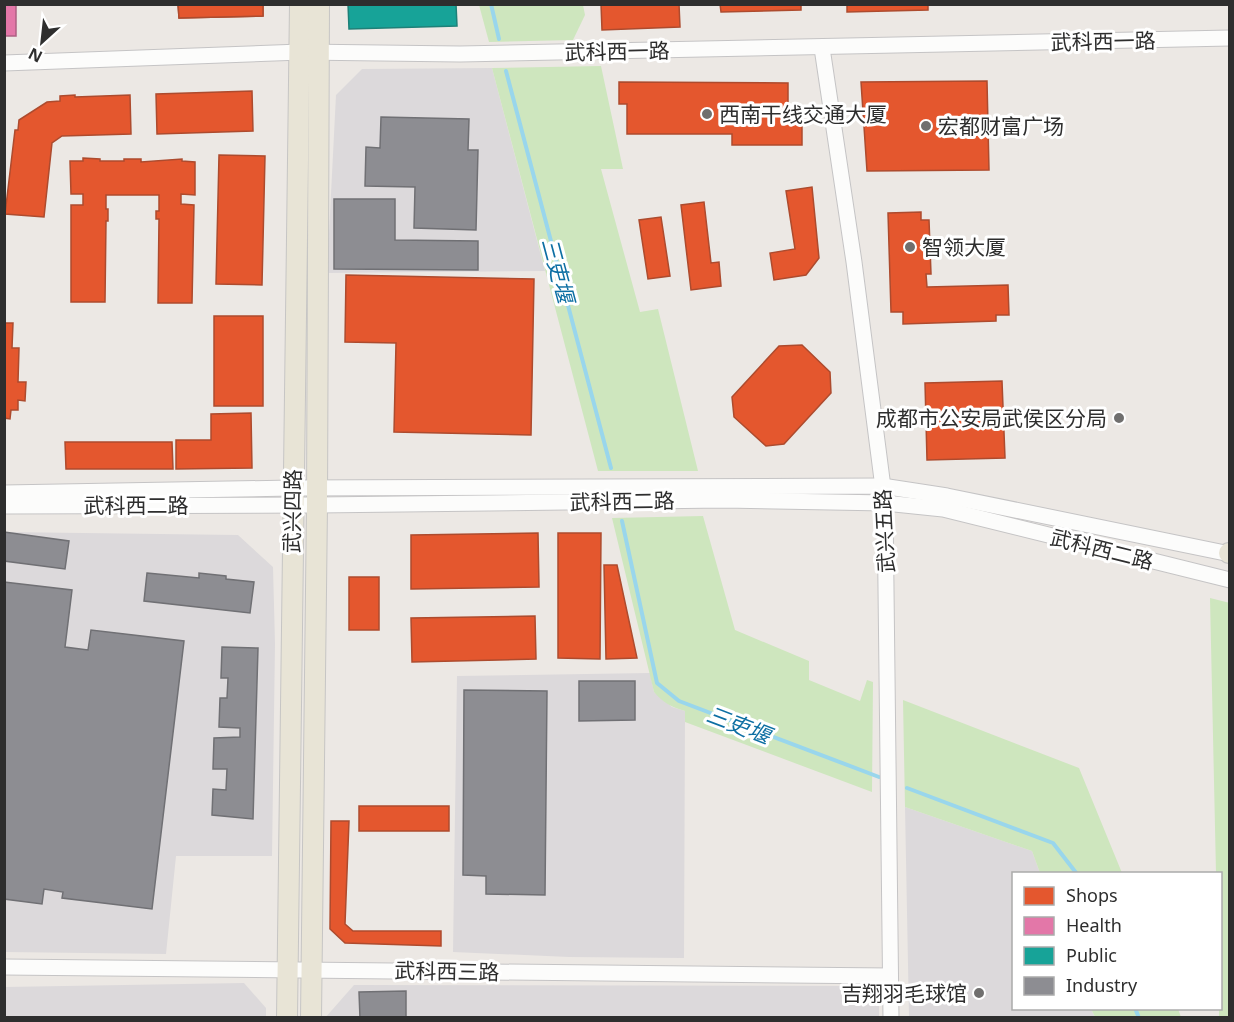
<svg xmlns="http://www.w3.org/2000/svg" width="1234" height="1022" viewBox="0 0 1234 1022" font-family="'Noto Sans','Noto Sans SC',sans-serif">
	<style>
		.industrial { fill: #dcd9db }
		.green { fill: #cee6be }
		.shops { fill: #e4572e; stroke: #ad4b2e; stroke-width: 1.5 }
		.health { fill: #e377a8; stroke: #ad6183; stroke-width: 1.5 }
		.public { fill: #17a398; stroke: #1e8078; stroke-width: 1.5 }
		.industry { fill: #8d8d92; stroke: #707074; stroke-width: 1.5 }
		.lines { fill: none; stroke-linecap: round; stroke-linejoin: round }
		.stream { stroke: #99d6ec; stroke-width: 4 }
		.minor-casing { stroke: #c5c4c5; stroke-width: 17 }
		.major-casing { stroke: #c6c5c4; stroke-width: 22 }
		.minor { stroke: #fcfcfb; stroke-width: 15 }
		.major { stroke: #e8e4d6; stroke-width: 20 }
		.poi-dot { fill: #706f6e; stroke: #fff; stroke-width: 2 }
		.labels { text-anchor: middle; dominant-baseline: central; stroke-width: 6; stroke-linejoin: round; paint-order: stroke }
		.street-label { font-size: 21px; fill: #2e2e2e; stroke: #fff }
		.poi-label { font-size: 21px; fill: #2e2e2e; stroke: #fff; text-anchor: start }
		.water-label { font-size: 22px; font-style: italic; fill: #0d6fa3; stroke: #fff }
	</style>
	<rect width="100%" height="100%" fill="#ece8e4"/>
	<g class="industrial">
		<path d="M492 68 545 271 327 273 336 95 362 69Z"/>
		<path d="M5 532 238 535 273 567 275 644 272 856H176L166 954 5 952Z"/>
		<path d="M650 673 654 692 672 707 685 711 684 958 569 957 453 952 457 676Z"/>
		<path d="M905 807 1032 851 1040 873 1014 874V1008L1091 1009 1095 1017H909Z"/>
		<path d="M244 983 266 1008V1017H5V987Z"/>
		<path d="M354 985 855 986 879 1002V1018H325Z"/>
	</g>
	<g class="green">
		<path d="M479 5H583L585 15 573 40 489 42Z"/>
		<path d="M601 66 623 169H601L640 312 658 309 698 471H598L492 68Z"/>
		<path d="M703 516 735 630 809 661V680L860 701 867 680 873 682 872 792 685 722V711C672 707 663 703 654 692L612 518Z"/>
		<path d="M1210 598 1230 603 1229 1018 1219 1017 1220 874 1216 873Z"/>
		<path d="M903 700 1079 768 1122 873H1040L1032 851 905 807Z"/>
		<path d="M1091 1009H1178L1181 1017H1095Z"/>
	</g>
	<g class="shops">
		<path d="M178 4H263V16L179 18Z"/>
		<path d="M178 4H263V16L179 18Z"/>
		<path d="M601 4H679L680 27 602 30Z"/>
		<path d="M720 4H801V10L721 12Z"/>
		<path d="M847 4H928V10L847 12Z"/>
		<path d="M987 81 989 170 867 171 861 82Z"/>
		<path d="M619 82 788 83V123H802V145H732V134H627V104H619Z"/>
		<path d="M252 91 253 131 157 134 156 94Z"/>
		<path d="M75 95V97L130 95 131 134 62 136 52 143 44 217 5 214 15 130H18L19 120 47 102 60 101V96Z"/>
		<path d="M219 155 265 156 262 285 216 284Z"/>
		<path d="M83 158 100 159V161H124V159H141V162L182 159V161L195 162V195L181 194V204L194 205 192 303H158L159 219H156V211H159V195H106V209H108V221H106L105 302H71V205H83V194H71L70 161H83Z"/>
		<path d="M812 187 819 258 806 275 774 280 770 253 795 249 786 191Z"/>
		<path d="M704 202 711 263 719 262 721 286 691 290 681 205Z"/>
		<path d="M921 212V220H929L931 274H926L927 287 1008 285 1009 315H996V321L903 324V312H891L888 213Z"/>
		<path d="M661 217 670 276 648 279 639 220Z"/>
		<path d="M346 275 534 279 531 435 394 432 396 343 345 342Z"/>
		<rect x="214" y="316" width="49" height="90"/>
		<path d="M4 323H13L12 348H19L18 382H26L25 401 18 400V410H11L10 419 4 418Z"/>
		<path d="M802 345 830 372 831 393 784 444 766 446 734 417 732 397 779 346Z"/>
		<path d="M1002 381 1005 458 927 460 925 383Z"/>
		<path d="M251 413 252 468 176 469V440H211V414Z"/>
		<path d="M65 442H172L173 469H66Z"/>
		<path d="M538 533 539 587 411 589V535Z"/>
		<path d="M558 533H601L600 659 558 658Z"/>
		<path d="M604 565H617L637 658 606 659Z"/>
		<rect x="349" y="577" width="30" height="53"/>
		<path d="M535 616 536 659 412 662 411 618Z"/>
		<rect x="359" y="806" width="90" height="25"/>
		<path d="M331 821H349L345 924 353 931H441V946L345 943 330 929Z"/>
	</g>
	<rect class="health" x="4" y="5" width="12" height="31"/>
	<path class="public" d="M348 4H456L457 26 349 29Z"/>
	<g class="industry">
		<path d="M381 117 469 119 468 150H478L476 230 414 228 415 187 365 186 366 147 380 148Z"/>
		<path d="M334 199H395V240L478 241V270L334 269Z"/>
		<path d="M4 532 69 541 65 569 4 561Z"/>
		<path d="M147 573 199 578V573L226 576V579L254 582 250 613 144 601Z"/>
		<path d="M4 582 72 590 65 647 88 650 91 630 184 641 152 909 62 898 63 892 44 889 42 904 4 899Z"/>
		<path d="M222 647 258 648 253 819 212 815 213 789 226 790 227 769H213L214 738 240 737V728L219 727 220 698H227L228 678H221Z"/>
		<path d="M579 681H635V720L579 721Z"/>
		<path d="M464 690 547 691 545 895 486 894V876L463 875Z"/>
		<path d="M406 991V1018H360L359 992Z"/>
	</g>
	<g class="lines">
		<g class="stream">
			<path d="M491 4 499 39"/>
			<path d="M506 71 611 468"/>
			<path d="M622 521 657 683 679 701 879 777"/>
			<path d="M907 788 1053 843 1077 874"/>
			<path d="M1135 1008 1139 1018"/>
		</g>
		<defs>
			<g id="minor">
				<path d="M822 48 854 262 885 503 891 1018"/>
				<path d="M4 63 301 52 460 54 1230 38"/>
				<path d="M4 493 292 488 882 486 947 496 1230 554"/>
				<path d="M4 506 317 505 724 500 885 503 943 509 1230 580"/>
				<path d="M4 967 890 976"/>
			</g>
			<g id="major">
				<path d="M1229 553H1230"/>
				<path d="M287 1018 300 4"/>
				<path d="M311 1018 317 505 319 4"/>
			</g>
		</defs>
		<use href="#minor" class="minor-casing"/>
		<use href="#major" class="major-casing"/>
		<use href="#minor" class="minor"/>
		<use href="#major" class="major"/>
	</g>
	<g class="poi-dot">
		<circle cx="707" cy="114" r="6"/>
		<circle cx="926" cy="126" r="6"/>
		<circle cx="910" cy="247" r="6"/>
		<circle cx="1119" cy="418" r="6"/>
		<circle cx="979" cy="993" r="6"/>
	</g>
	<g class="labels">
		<g class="street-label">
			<text transform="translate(1103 41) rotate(-1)">武科西一路</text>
			<text transform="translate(617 51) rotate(-1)">武科西一路</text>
			<text transform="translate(622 501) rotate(-1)">武科西二路</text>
			<text x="136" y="505">武科西二路</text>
			<text transform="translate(292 511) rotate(-89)">武兴四路</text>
			<text transform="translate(884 531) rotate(-93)">武兴五路</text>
			<text transform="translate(1102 549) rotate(14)">武科西二路</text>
			<text transform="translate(447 971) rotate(1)">武科西三路</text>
		</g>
		<g class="poi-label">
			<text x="719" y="114">西南干线交通大厦</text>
			<text x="938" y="126">宏都财富广场</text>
			<text x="922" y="247">智领大厦</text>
			<text x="1107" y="418" text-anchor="end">成都市公安局武侯区分局</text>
			<text x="967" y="993" text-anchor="end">吉翔羽毛球馆</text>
		</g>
		<g class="water-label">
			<text transform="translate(559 270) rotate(75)">三吏堰</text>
			<text transform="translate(739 724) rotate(21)">三吏堰</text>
		</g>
	</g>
	<rect width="1234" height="1022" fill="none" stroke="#2e2e2e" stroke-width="12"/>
	<rect x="1012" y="872" width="210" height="138" fill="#ffffff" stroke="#ababab" stroke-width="1.5"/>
	<rect x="1024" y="887" width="30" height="18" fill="#e4572e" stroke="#ababab" stroke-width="1.5"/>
	<text x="1066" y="902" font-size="18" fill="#2e2e2e">Shops</text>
	<rect x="1024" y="917" width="30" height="18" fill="#e377a8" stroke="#ababab" stroke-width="1.5"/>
	<text x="1066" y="932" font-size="18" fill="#2e2e2e">Health</text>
	<rect x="1024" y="947" width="30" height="18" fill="#17a398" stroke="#ababab" stroke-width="1.5"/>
	<text x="1066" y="962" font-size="18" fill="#2e2e2e">Public</text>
	<rect x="1024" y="977" width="30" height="18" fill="#8d8d92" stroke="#ababab" stroke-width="1.5"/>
	<text x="1066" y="992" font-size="18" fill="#2e2e2e">Industry</text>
	<g transform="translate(42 42) rotate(207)" stroke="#ffffff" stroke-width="4.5" paint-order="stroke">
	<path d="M0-4.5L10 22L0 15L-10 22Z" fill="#2e2e2e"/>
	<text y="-9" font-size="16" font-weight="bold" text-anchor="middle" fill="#2e2e2e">N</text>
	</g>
</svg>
